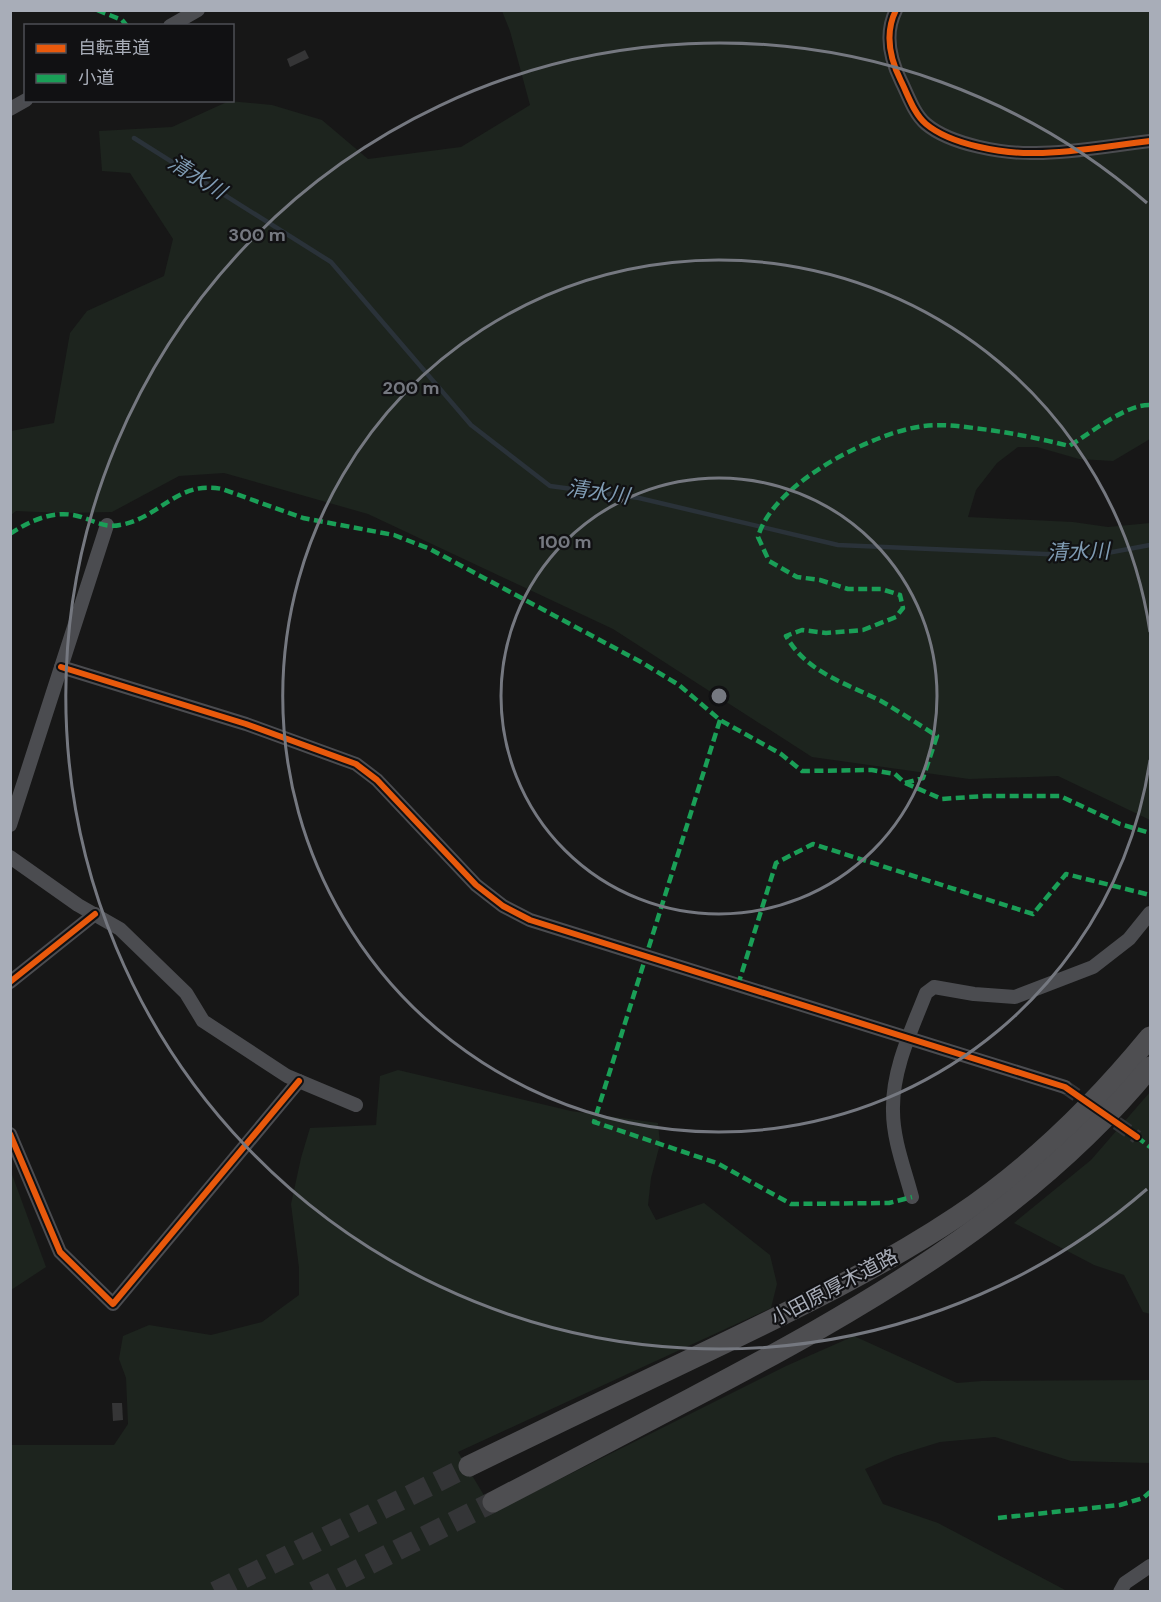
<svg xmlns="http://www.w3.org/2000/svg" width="1161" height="1602" viewBox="0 0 1161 1602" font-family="'DM Sans','Noto Sans JP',sans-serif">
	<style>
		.green { fill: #1d241e }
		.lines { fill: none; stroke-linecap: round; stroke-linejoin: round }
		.stream { stroke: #2a3239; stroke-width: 4.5 }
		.building { fill: #353536 }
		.minor-tunnel { stroke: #343537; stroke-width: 14; stroke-dasharray: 14 7; stroke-linecap: butt }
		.highway-tunnel { stroke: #343537; stroke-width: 21; stroke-dasharray: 21 10; stroke-linecap: butt }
		.minor { stroke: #4b4c50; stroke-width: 14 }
		.highway { stroke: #4e4e51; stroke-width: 21 }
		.quiet { stroke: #1a9f57; stroke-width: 4.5; stroke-dasharray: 9 4.5; stroke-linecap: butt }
		.cycleway-casing { stroke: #111113; stroke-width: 10 }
		.cycleway { stroke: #e8590c; stroke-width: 6 }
		.ring { fill: none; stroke: #757880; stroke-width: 3 }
		.labels { text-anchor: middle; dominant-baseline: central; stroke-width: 4.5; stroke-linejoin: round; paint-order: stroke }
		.street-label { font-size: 20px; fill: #a8adb8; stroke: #111113 }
		.water-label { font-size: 21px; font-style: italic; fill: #7f9bb3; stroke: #111113 }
		.centre { fill: #757880; stroke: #111113; stroke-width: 3 }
		.ring-label { font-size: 18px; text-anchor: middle; font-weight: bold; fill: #757880; stroke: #111113; stroke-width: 4.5; stroke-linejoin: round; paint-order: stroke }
	</style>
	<rect width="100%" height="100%" fill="#171717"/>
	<g class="green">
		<path d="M502 11H1150V439L1113 461 1079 459 1037 447H1018L997 463 976 490 968 517 1073 522 1108 527 1150 523V820L1058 776 969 779 812 757 613 629 368 514 224 473 179 476 112 512 61 513 16 511 11 515V431L54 423 70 333 87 311 164 276 173 239 130 173 102 171 99 131 172 127 229 101 272 105 322 120 368 159 461 147 530 105 510 31Z"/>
		<path d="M398 1070 571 1111 658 1123 660 1144 651 1178 648 1205 656 1220 704 1203 770 1255 777 1284 771 1308 458 1452 494 1512 786 1366 854 1336 957 1383 981 1381 1150 1380V1463L1071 1461 995 1437 940 1442 895 1456 865 1469 883 1504 938 1523 1067 1591H11L10 1445H114L128 1424 126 1378 119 1359 123 1336 149 1325 211 1335 262 1322 299 1295V1268L291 1204 301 1158 310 1128 376 1125 380 1076Z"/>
		<path d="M1150 1092V1314L1143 1312 1124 1275 1094 1265 1014 1223 1091 1160Z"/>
		<path d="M10 1169 46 1267 11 1290H10Z"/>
	</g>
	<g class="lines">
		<path class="stream" d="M134 138 331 262 471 425 550 486 639 498 838 545 1091 556 1150 545"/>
	</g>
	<g class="building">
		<path d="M305 50 309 58 290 67 287 59Z"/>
		<path d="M112 1403H122L123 1420 113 1421Z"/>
	</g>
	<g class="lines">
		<path class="minor-tunnel" d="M1065 1087 1137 1137"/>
		<g class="highway-tunnel">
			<path d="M215 1592 469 1466"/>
			<path d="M314 1592 493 1502"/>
		</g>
		<g class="minor">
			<path d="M896 10C884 34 890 59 901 81 908 95 914 114 926 124 951 145 1004 154 1036 153 1073 153 1114 145 1150 141"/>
			<path d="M170 26 198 10"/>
			<path d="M10 109 26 100"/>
			<path d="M61 667 246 724 356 764 377 780 476 885 503 906 530 920 1065 1087"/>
			<path d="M10 825 107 525"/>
			<path d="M10 857 78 905 120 929 186 993 203 1021 287 1076 356 1105"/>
			<path d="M10 982 95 914"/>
			<path d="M10 1134 60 1252 113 1304 299 1081"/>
			<path d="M912 1197C905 1170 893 1140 893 1111 892 1070 911 1031 926 993L934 987 974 994 1015 997 1093 967 1129 939 1150 913"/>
			<path d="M1120 1592 1125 1583 1150 1566"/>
		</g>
		<g class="highway">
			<path d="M469 1466C549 1427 630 1388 710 1350 795 1309 880 1268 958 1216 1031 1167 1095 1104 1150 1037"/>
			<path d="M493 1502C559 1468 625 1433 690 1399 858 1311 1029 1215 1150 1067"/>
		</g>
		<g class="quiet">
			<path d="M97 10 122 20 127 26"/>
			<path d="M10 534C32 519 59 508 84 518 96 522 107 528 120 525 160 518 177 480 222 489L303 518 394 535 430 549 641 662 679 685 720 720 781 754 802 771 872 770 895 774 905 783 942 799 985 796H1060L1120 824 1150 833"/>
			<path d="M720 720 594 1122 717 1163 791 1204 889 1203 912 1197"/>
			<path d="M905 783 923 778 937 736C918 724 900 712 881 701 846 683 807 673 786 636L802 630 826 633 863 630 896 617 903 608 900 595 881 589H848L820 580 797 577 769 561 758 537C772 484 873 432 924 426 941 424 957 426 974 428 1007 432 1038 438 1069 446 1091 433 1126 404 1150 405"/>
			<path d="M738 985 776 863 813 844 1033 914 1066 874 1150 895"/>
			<path d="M1137 1137 1150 1147"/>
			<path d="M998 1518 1120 1505 1143 1498 1150 1492"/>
		</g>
		<defs>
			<g id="cycleway">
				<path d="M896 10C884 34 890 59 901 81 908 95 914 114 926 124 951 145 1004 154 1036 153 1073 153 1114 145 1150 141"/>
				<path d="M61 667 246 724 356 764 377 780 476 885 503 906 530 920 1065 1087 1137 1137"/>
				<path d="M10 982 95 914"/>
				<path d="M10 1134 60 1252 113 1304 299 1081"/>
			</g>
		</defs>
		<use href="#cycleway" class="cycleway-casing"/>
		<use href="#cycleway" class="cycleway"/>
	</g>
	<g class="ring">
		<circle cx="719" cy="696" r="218"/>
		<path d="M1150 760A436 436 0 1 1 1150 632"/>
		<path d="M1147 1189A653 653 0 1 1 1147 203"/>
	</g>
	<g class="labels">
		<g class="street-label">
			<text transform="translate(834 1287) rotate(-28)">小田原厚木道路</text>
		</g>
		<g class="water-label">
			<text transform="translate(197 177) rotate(32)">清水川</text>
			<text transform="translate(598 492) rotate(8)">清水川</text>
			<text transform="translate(1078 552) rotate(-2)">清水川</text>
		</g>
	</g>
	<circle cx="719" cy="696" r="9" class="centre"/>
	<g class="ring-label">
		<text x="257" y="241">300 m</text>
		<text x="411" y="394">200 m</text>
		<text x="565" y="548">100 m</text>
	</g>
	<rect width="1161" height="1602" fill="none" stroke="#a8adb8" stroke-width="24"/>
	<rect x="24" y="24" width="210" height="78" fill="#111113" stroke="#4d4f55" stroke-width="1.5"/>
	<rect x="36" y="44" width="30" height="9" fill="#e8590c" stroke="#4d4f55" stroke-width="1.5"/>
	<text x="78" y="54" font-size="18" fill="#a8adb8">自転車道</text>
	<rect x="36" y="74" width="30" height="9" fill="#1a9f57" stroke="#4d4f55" stroke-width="1.5"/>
	<text x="78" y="84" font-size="18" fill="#a8adb8">小道</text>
</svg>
